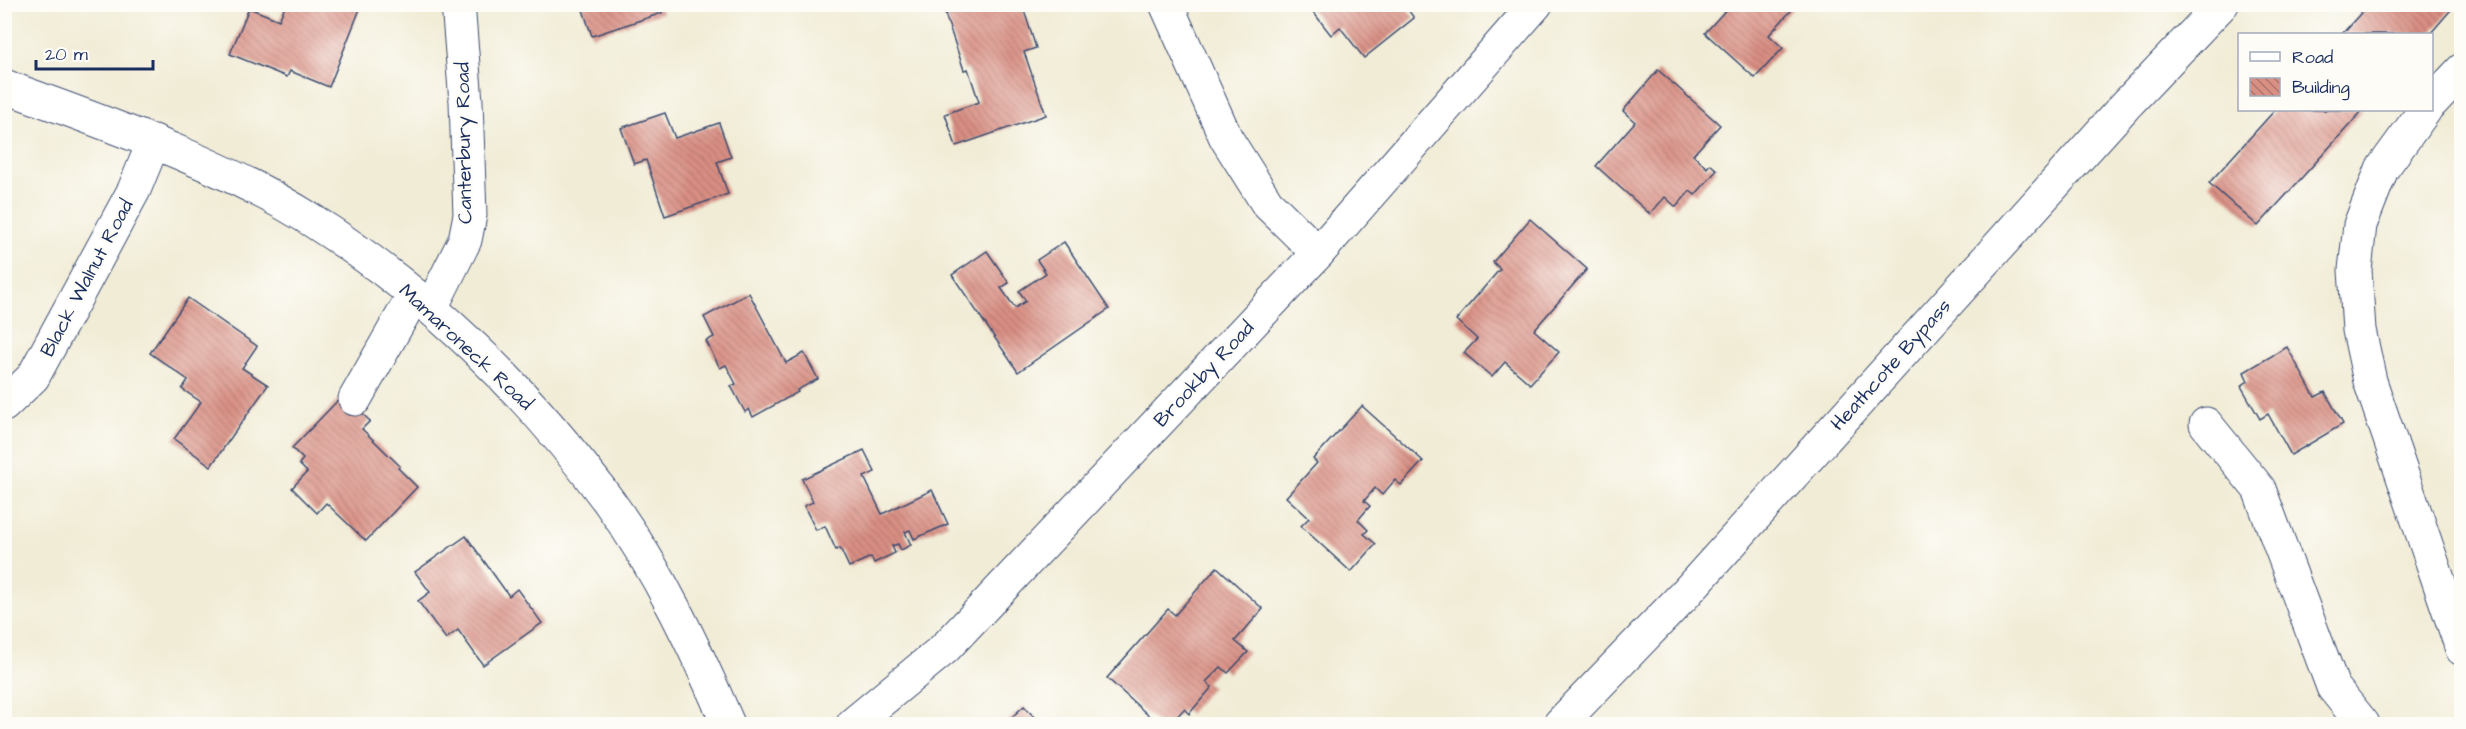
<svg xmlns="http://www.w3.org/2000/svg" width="2466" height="729" viewBox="0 0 2466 729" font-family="'Architects Daughter',sans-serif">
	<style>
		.building { fill: url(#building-back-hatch) }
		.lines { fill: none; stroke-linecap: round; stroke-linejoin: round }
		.minor-casing { stroke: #3b4b70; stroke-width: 35 }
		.major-casing { stroke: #3b4b70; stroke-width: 35 }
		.minor { stroke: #fff; stroke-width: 33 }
		.major { stroke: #fff; stroke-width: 33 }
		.labels { text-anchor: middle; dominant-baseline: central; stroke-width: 5; stroke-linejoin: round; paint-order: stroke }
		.street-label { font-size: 20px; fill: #1b2f5e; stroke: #fdfcf7 }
	</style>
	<defs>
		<pattern id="building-back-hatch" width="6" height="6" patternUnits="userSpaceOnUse" patternTransform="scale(1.5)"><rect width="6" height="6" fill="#da8f83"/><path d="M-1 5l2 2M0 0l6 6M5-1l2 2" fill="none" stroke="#b0756e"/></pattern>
	</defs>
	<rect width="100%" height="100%" fill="#fdfcf7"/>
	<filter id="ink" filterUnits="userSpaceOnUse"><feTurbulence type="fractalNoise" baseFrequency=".0167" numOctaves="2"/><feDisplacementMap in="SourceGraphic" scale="12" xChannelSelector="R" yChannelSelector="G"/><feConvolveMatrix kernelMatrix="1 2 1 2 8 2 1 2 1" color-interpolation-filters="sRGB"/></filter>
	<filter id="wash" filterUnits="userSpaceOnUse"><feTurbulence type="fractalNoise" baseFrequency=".008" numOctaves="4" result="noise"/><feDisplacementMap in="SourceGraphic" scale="24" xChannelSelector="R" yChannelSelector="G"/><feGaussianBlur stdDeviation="1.35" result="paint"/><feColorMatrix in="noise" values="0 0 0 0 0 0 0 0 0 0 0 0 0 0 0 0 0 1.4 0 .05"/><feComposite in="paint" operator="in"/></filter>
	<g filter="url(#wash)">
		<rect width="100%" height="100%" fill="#f1ecd6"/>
		<g id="blocks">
			<g class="building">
				<path d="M286 4H362L329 87 290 71 287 77 230 54 249 8 279 20Z"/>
				<path d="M581 4H659L662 13 592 36Z"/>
				<path d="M972 4H1022L1036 48 1024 52 1046 115 956 146 945 114 979 102 968 69 964 70 945 14Z"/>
				<path d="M1307 4H1404L1414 18 1364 58 1340 27 1331 35Z"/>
				<path d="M1731 4H1797L1769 35 1783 48 1755 78 1705 33Z"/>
				<path d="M2369 4H2456L2430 34H2342Z"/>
				<path d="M1658 70 1720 125 1693 155 1707 168 1710 164 1717 170 1695 195 1690 191 1676 207 1665 197 1650 214 1596 166 1635 122 1623 111Z"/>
				<path d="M2275 110H2363L2258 226 2209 183Z"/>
				<path d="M665 113 675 138 719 123 731 157 717 162 728 194 665 216 646 160 634 164 621 128Z"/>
				<path d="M1530 219 1587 269 1534 330 1559 352 1530 384 1505 362 1492 377 1464 353 1477 339 1456 320 1500 269 1493 262Z"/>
				<path d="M1064 242 1109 309 1018 372 952 275 987 251 1009 283 1001 288 1015 308 1026 301 1019 291 1046 273 1037 260Z"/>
				<path d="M749 293 786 363 804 353 818 379 797 390 798 392 753 417 749 409 745 412 731 386 736 384 726 365 720 368 706 341 714 337 704 317Z"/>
				<path d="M188 298 257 346 242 368 268 385 211 466 174 439 201 402 182 389 188 380 150 353Z"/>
				<path d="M2287 347 2315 397 2325 392 2343 424 2291 455 2268 414 2260 419 2241 386 2248 381 2244 372Z"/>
				<path d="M343 395 370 421 362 429 400 466 398 468 417 487 366 541 326 503 317 513 292 488 307 472 299 464 303 459 292 448Z"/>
				<path d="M1362 406 1423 461 1401 485 1395 480 1382 495 1375 488 1364 501 1370 506 1358 520 1368 530 1364 534 1376 544 1351 572 1301 526 1309 518 1286 497 1317 463 1313 459Z"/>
				<path d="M864 450 875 472 864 477 882 514 932 490 948 524 914 539 910 530 905 532 911 545 901 550 898 544 892 546 895 553 874 563 871 557 849 567 840 548 836 550 825 526 816 530 804 506 813 502 802 479Z"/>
				<path d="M466 536 509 596 517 589 542 623 483 665 458 630 446 639 418 601 430 592 415 572Z"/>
				<path d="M1217 567 1263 609 1235 641 1248 652 1228 673 1221 667 1206 682 1212 687 1189 714 1184 709 1170 724H1158L1107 678 1168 609 1175 615Z"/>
				<path d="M1024 706 1041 724H1004Z"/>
			</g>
		</g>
	</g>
	<g filter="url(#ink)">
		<use href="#blocks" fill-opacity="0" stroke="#3b4b70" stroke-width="1.5"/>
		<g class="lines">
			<defs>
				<g id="minor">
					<path d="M1166 4 1226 138 1267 203 1318 253"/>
					<path d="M4 86C109 125 218 161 313 221 428 294 530 393 610 503 659 571 695 648 728 724"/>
					<path d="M2432 102 2462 70"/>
					<path d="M2425 110 2382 169 2360 225 2355 270 2359 330 2370 381 2462 649"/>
					<path d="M431 308 465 240 470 215 466 102 458 4"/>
					<path d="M355 399 414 295"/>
					<path d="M4 405 33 377 134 190 154 141"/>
					<path d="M2206 424 2259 489 2333 687 2363 724"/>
					<path d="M853 724 945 648 1318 253 1536 4"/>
				</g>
				<path id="major" d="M1560 724 1685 594 2125 106 2222 4"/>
			</defs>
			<use href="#minor" class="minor-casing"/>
			<use href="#major" class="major-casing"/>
			<use href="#minor" class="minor"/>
			<use href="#major" class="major"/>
		</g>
	</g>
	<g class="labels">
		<g class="street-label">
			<text transform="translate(464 143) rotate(-91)">Canterbury Road</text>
			<text transform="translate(87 278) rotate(-62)">Black Walnut Road</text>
			<text transform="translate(466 347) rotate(43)">Mamaroneck Road</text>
			<text transform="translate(1891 365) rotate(-48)">Heathcote Bypass</text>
			<text transform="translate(1204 374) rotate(-47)">Brookby Road</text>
		</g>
	</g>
	<rect width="2466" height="729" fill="none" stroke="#fdfcf7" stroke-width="24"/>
	<rect x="2238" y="33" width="195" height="78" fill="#fdfcf7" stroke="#a3aaba" stroke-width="1.5"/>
	<rect x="2250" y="52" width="30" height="9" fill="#ffffff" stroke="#a3aaba" stroke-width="1.5"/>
	<text x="2292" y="63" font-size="18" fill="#1b2f5e">Road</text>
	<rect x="2250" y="78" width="30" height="18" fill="url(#building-back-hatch)" stroke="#a3aaba" stroke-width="1.5"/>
	<text x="2292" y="93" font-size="18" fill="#1b2f5e">Building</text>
	<path d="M36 60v9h117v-9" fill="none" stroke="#1b2f5e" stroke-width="3"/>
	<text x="45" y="60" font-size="18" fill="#1b2f5e" stroke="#fdfcf7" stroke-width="4.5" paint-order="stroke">20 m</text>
</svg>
